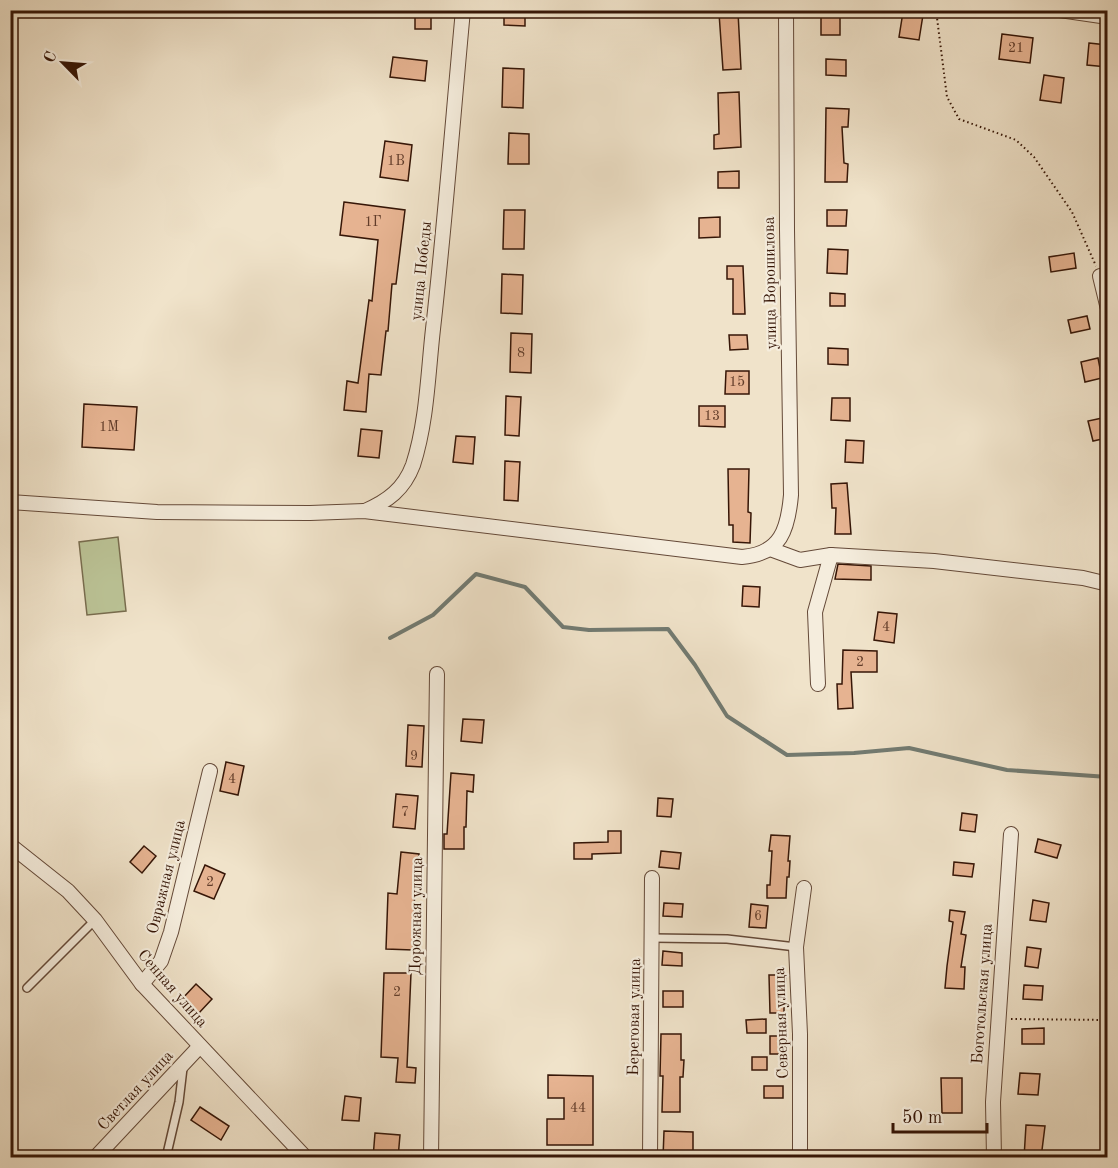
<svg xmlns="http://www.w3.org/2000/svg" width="1118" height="1168" viewBox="0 0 1118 1168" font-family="'Old Standard TT',serif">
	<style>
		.green { fill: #bbc396; stroke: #786c4e; stroke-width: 1.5 }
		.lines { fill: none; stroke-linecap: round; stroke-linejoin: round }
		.stream { stroke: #727b72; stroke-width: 4 }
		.building { fill: #e6b391; stroke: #361607; stroke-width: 1.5 }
		.service-casing { stroke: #644938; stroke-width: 10 }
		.minor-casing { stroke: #644938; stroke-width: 16 }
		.path { stroke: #361607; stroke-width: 2; stroke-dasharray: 1.5 3; stroke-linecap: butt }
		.service { stroke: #f5eddd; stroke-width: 7 }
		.minor { stroke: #f5eddd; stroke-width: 14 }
		.labels { text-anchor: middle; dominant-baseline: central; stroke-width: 4.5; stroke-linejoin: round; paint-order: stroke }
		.number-label { font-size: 14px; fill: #623d2a }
		.street-label { font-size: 16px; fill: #361607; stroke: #f5eddd }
	</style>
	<rect width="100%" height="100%" fill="#f0e3ca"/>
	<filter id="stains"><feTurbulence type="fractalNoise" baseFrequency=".00333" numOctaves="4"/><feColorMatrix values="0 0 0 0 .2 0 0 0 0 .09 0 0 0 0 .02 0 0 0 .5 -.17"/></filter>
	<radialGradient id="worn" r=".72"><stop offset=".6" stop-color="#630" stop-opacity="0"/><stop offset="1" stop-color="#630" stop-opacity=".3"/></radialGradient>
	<path class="green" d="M118 537 126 611 87 615 79 542Z"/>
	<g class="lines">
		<path class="stream" d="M390 638 433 615 476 574 525 587 563 627 589 630 668 629 695 665 727 716 787 755 854 753 909 748 1007 770 1108 777"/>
	</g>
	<g class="building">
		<path d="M504 10H525V26L504 25Z"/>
		<path d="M738 12 741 69 723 70 719 13Z"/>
		<path d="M903 12 923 15 919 40 899 37Z"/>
		<rect x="821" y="14" width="19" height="21"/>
		<rect x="415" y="16" width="16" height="13"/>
		<path d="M1002 34 1033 38 1030 63 999 59Z"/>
		<path d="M1089 43 1107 45V67L1087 65Z"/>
		<path d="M393 57 427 61 425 81 390 77Z"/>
		<path d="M826 59 846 60V76L826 75Z"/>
		<path d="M503 68 524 69 523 108 502 107Z"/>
		<path d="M1044 75 1064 78 1061 103 1040 100Z"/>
		<path d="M739 92 741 147 714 149V135L719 134 718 93Z"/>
		<path d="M826 108 849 109 848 127H842L844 163 848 164 847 182H825Z"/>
		<path d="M509 133 529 134V164H508Z"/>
		<path d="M385 141 412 145 408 181 380 177Z"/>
		<path d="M739 171V188H718V172Z"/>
		<path d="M344 202 405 210 396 284H392L388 331H386L381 375 369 374 366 412 344 410 347 381 358 383 369 300 372 301 378 240 340 235Z"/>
		<path d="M504 210H525L524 249H503Z"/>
		<path d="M827 210H847L846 226H827Z"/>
		<path d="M720 217V237L699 238V218Z"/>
		<path d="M828 249 848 250 847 274 827 273Z"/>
		<path d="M1074 253 1076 268 1051 272 1049 257Z"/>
		<path d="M727 266H743L745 314H733V279H727Z"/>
		<path d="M502 274 523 275 522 314 501 313Z"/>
		<path d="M830 293 845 294V306H830Z"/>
		<path d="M1087 316 1090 329 1071 333 1068 320Z"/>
		<path d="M511 333 532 334 531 373 510 372Z"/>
		<path d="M729 335H747L748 349 730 350Z"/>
		<path d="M828 348 848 349V365L828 364Z"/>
		<path d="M1098 358 1102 378 1085 382 1081 362Z"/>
		<path d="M726 371H749V394H725Z"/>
		<path d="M506 396 521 397 519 436 505 435Z"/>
		<path d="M832 398H850V421L831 420Z"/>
		<path d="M84 404 137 407 134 450 82 447Z"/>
		<path d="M699 406H725V427L699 426Z"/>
		<path d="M1107 417V438L1093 441 1088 421Z"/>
		<path d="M361 429 382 431 379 458 358 456Z"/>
		<path d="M456 436 475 437 473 464 453 462Z"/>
		<path d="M846 440 864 441 863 463 845 462Z"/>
		<path d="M505 461 520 462 518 501 504 500Z"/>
		<path d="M728 469H749L748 512 751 513 750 543 733 542V525H729Z"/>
		<path d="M847 483 851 534H835L836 508H832L831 484Z"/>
		<path d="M838 564 871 566V580L835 579Z"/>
		<path d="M743 586 760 587 759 607 742 606Z"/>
		<path d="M878 612 897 614 894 643 874 640Z"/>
		<path d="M843 650 877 651V672H851L853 708 838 709 837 684H842Z"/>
		<path d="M463 719 484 720 482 743 461 741Z"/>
		<path d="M408 725 424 726 422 767 406 766Z"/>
		<path d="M226 762 244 766 238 795 220 791Z"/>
		<path d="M451 773 474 775 473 792 467 791 466 827H464V849H444V834H447Z"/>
		<path d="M396 794 418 796 415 829 393 827Z"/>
		<path d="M658 798 673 799 671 817 657 816Z"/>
		<path d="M962 813 977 815 975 832 960 830Z"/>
		<path d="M608 831H621V853L592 854V859H574V843L608 842Z"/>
		<path d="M771 835 790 836 788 861H790L789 877H787L786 898H767V885H770L772 851H769Z"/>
		<path d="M1038 839 1061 845 1057 858 1035 852Z"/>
		<path d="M144 846 156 856 142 873 130 862Z"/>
		<path d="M661 851 681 853 679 869 659 867Z"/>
		<path d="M401 852 419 854 415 879 413 950 386 949 388 893 397 894Z"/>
		<path d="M954 862 974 864 972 877 953 875Z"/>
		<path d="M205 865 225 874 214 899 194 891Z"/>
		<path d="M1033 900 1049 903 1046 922 1030 920Z"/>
		<path d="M664 903 683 904 682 917 663 916Z"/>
		<path d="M751 904 768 906 766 928 749 927Z"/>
		<path d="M950 910 965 912 961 934 966 935 961 967H965L964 989 945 988 947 966 953 922 949 921Z"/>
		<path d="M1027 947 1041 949 1038 968 1025 966Z"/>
		<path d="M663 951 682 953V966L662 965Z"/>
		<path d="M384 973H411L407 1067 416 1068 415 1083 396 1082 398 1058 381 1057Z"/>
		<path d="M769 975H786V986H784V1013H770Z"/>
		<path d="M196 984 212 999 198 1014 182 999Z"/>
		<path d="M1024 985 1043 986 1042 1000 1023 999Z"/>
		<rect x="663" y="991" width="20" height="16"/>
		<path d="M766 1019V1033H747L746 1020Z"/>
		<path d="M1044 1028V1044H1022V1029Z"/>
		<path d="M661 1034H681V1060H684L683 1077H680V1112H662L663 1076H660Z"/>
		<path d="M770 1036H783L782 1054H770Z"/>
		<rect x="752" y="1057" width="15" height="13"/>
		<path d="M1020 1073 1040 1074 1038 1095 1018 1094Z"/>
		<path d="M548 1075 593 1076V1145H547V1119H564V1098H548Z"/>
		<path d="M941 1078H962V1113H942Z"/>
		<rect x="764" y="1086" width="19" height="12"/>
		<path d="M345 1096 361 1098 359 1121 342 1120Z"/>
		<path d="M200 1107 229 1126 221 1140 191 1120Z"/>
		<path d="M1026 1125 1045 1126 1041 1158H1024Z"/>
		<path d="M664 1131 693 1132V1153L682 1152V1158H663Z"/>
		<path d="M375 1133 400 1135 398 1158H373Z"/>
	</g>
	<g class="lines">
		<defs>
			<g id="service">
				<path d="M653 938 727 939 796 947"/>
				<path d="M27 988 95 920"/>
				<path d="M166 1158 179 1102 183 1068"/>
			</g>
			<g id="minor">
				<path d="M1060 10 1108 17"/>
				<path d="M1100 276 1108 309"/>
				<path d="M10 502 157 512 310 513 364 511 742 557C781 554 788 529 791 495L787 230 786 10"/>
				<path d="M365 511C388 501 404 489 413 465 427 422 428 373 433 329 445 223 453 117 463 10"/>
				<path d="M770 549 800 560 831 555 934 561 1083 578 1108 584"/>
				<path d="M818 684 815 612 831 555"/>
				<path d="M10 845 68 891 95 920 142 984 306 1158"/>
				<path d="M142 984 161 961 171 932 210 771"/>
				<path d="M95 1158 200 1046"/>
				<path d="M431 1158 437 674"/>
				<path d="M650 1158 652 878"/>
				<path d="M800 1158V1034L796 947 804 888"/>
				<path d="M994 1158 993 1102 1011 834"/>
			</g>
		</defs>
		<use href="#service" class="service-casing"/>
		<use href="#minor" class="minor-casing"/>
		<g class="path">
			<path d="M936 10 947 97 959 119 1016 140 1034 157 1072 212 1096 266"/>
			<path d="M1011 1019 1108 1020"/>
		</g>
		<use href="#service" class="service"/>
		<use href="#minor" class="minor"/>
	</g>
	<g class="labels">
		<g class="number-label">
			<text x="1016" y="48">21</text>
			<text x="396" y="161">1В</text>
			<text x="373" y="222">1Г</text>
			<text x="521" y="353">8</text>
			<text x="737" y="382">15</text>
			<text x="712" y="416">13</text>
			<text x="109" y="427">1М</text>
			<text x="886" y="627">4</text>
			<text x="860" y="662">2</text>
			<text x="414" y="756">9</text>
			<text x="232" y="779">4</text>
			<text x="405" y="812">7</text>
			<text x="210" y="882">2</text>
			<text x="758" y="916">6</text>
			<text x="397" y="992">2</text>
			<text x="578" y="1108">44</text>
		</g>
		<g class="street-label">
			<text transform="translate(422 271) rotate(-84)">улица Победы</text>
			<text transform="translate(771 283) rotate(-91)">улица Ворошилова</text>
			<text transform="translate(167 877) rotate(-76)">Овражная улица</text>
			<text transform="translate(417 916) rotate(-89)">Дорожная улица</text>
			<text transform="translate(172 989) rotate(49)">Сенная улица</text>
			<text transform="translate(983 994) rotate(-86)">Боготольская улица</text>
			<text transform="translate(635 1017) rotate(-89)">Береговая улица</text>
			<text transform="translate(782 1023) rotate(-92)">Северная улица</text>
			<text transform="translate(136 1091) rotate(-47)">Светлая улица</text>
		</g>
	</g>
	<rect width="1118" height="1168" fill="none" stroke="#f0e3ca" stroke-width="36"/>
	<rect x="12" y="12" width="1094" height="1144" fill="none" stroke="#361607" stroke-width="3"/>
	<rect x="18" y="18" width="1082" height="1132" fill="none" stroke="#361607" stroke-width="1.5"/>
	<g transform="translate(63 63) rotate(295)" stroke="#f5eddd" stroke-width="4.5" paint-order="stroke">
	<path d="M0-4.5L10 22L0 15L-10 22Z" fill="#361607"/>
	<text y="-9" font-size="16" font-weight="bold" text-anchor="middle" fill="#361607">С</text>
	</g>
	<path d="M893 1123v9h94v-9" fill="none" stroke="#361607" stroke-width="3"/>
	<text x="902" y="1123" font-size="18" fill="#361607" stroke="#f5eddd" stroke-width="4.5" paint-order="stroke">50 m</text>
	<rect width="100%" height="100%" filter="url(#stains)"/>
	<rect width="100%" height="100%" fill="url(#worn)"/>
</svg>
